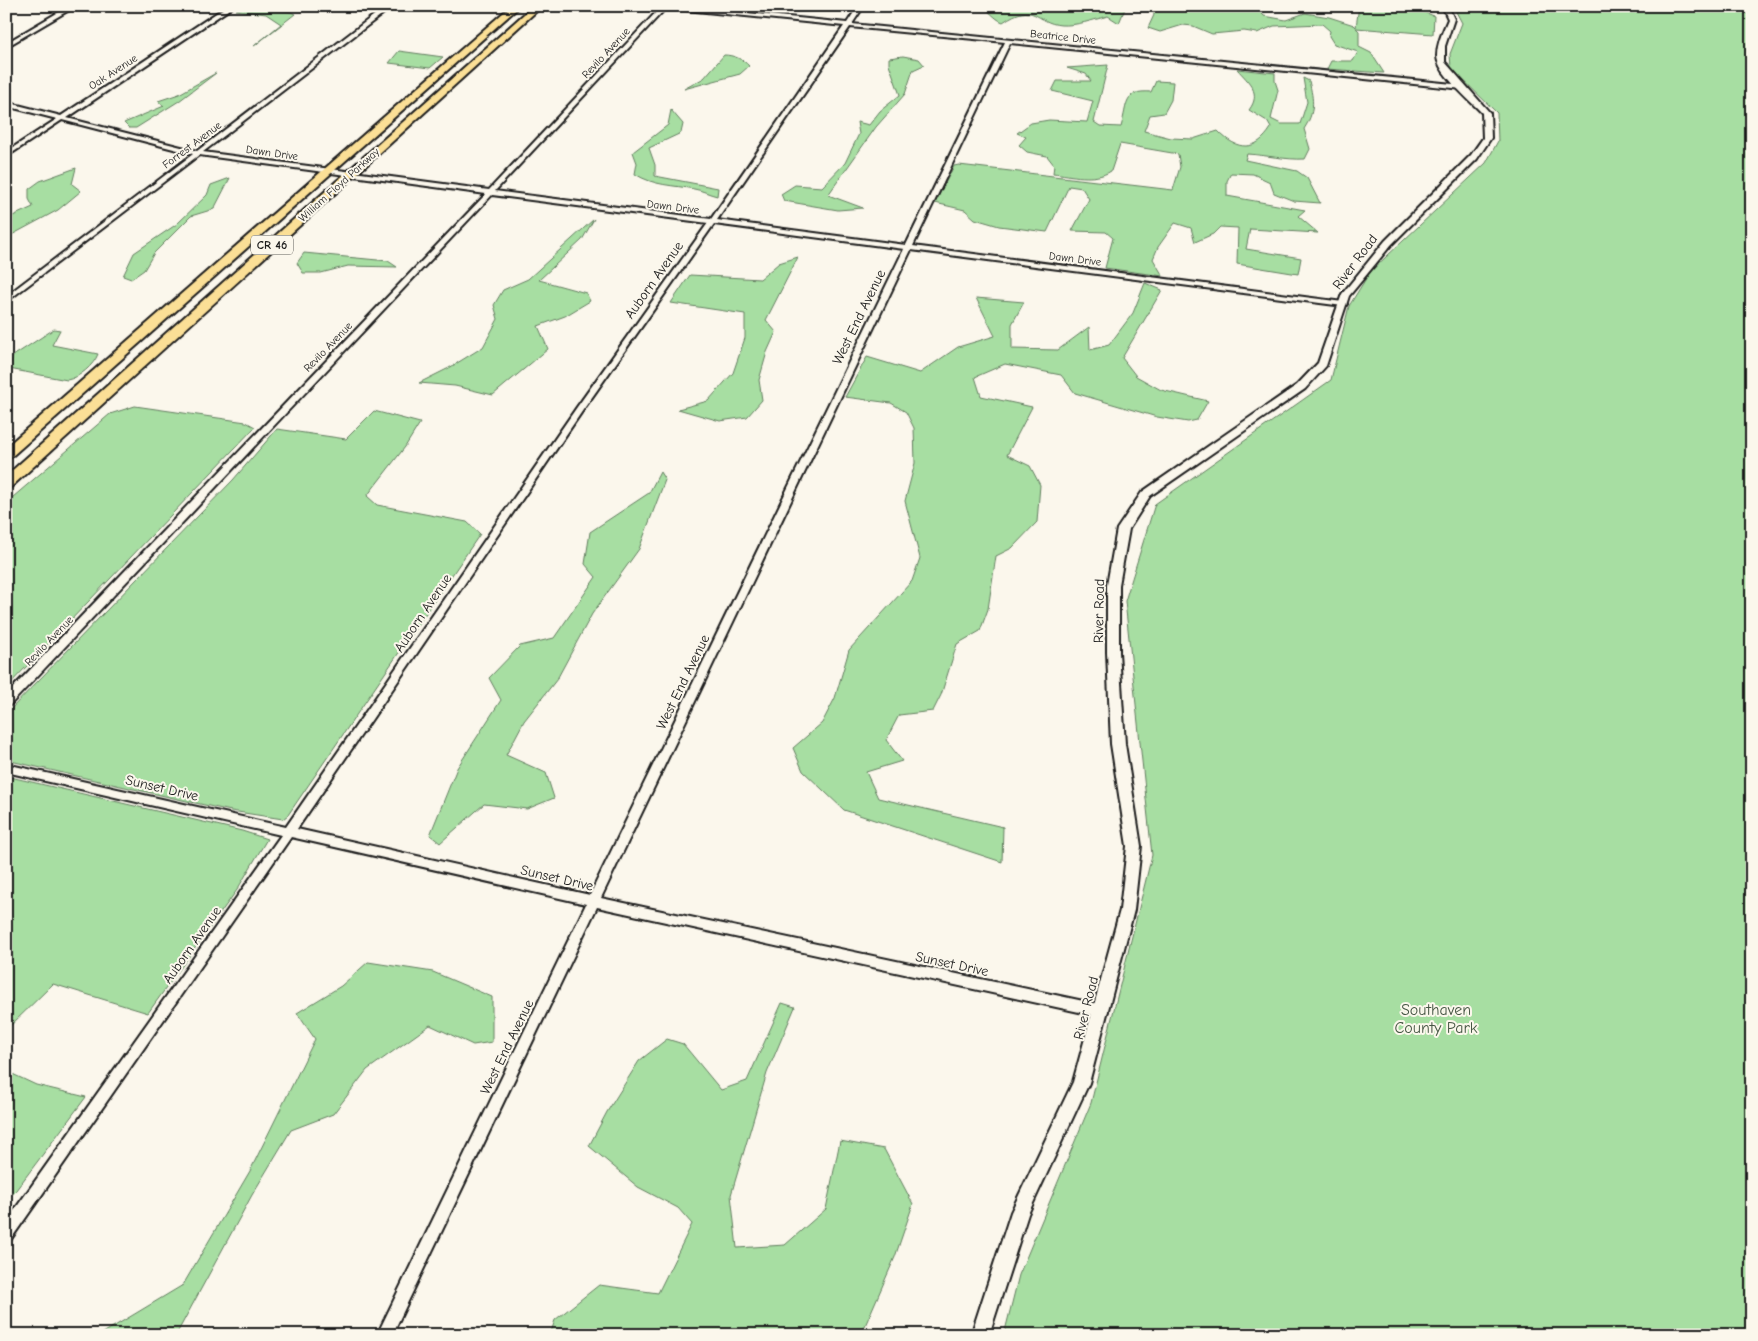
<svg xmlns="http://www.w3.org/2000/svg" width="1758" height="1341" viewBox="0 0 1758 1341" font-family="'Comic Neue',sans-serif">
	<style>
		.green { fill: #a7dea2; stroke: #627d5f }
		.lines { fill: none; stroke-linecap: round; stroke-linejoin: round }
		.minor-casing { stroke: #1c1c1c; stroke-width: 4 }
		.tertiary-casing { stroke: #1c1c1c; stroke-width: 4 }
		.trunk-casing { stroke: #1c1c1c; stroke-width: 4 }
		.minor { fill: #fbf7ec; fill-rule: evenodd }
		.tertiary { fill: #fbf7ec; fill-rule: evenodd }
		.trunk { fill: #fbdf96; fill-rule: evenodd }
		.labels { text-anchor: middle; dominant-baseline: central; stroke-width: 4; stroke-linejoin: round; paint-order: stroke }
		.far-street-label { font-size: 11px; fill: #1c1c1c; stroke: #fbf7ec }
		.shield { fill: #fbf7ec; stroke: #5f5e5a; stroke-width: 1 }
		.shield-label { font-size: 12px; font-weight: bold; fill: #1c1c1c }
		.street-label { font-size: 14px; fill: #1c1c1c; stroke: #fbf7ec }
		.near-park-label { font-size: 16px; fill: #465644; stroke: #fbf7ec }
	</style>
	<rect width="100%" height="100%" fill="#fbf7ec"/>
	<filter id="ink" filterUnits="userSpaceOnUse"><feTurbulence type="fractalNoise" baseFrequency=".02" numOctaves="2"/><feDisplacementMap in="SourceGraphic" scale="10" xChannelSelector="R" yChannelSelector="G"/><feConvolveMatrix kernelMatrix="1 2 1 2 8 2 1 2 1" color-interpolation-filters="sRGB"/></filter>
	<g filter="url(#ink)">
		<g class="green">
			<path d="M248 6 291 12 295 14 254 46 281 24 266 14 236 10Z"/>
			<path d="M980 6H1126L1119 23 1108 16C1093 20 1076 26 1061 25 1035 23 1035 0 1003 22 994 19 989 9 980 6Z"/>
			<path d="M1146 6C1157 6 1168 5 1179 6 1194 8 1208 15 1222 6L1232 9 1256 7 1264 16 1286 20 1305 13 1329 17 1354 25 1356 27 1359 6H1409L1434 16 1433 34 1356 28 1359 31V47L1371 53 1384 73 1327 69 1331 61H1353L1358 52 1334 44 1329 36 1330 31 1322 24 1274 26 1257 33 1244 31 1212 34 1193 26 1183 25 1160 32 1148 28 1154 15 1153 10Z"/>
			<path d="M1453 6H1752V1335H1004L1019 1275 1091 1103 1152 855 1125 601 1155 504 1331 380 1349 306 1370 272 1486 163 1498 141 1497 113 1451 68 1450 54 1462 23Z"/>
			<path d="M399 51 443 57 430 68 389 63Z"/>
			<path d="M724 55C733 55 743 59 749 66L740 74 684 89 704 78Z"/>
			<path d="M903 56 919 59 924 65 913 70 905 94 876 127 828 195 863 208 838 210 784 201 781 194 795 185 822 187 845 163 859 134 857 122 869 125 880 111 900 95 889 64V58Z"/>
			<path d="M1108 65 1094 122 1100 126 1121 127C1128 103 1123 90 1151 92L1156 81 1173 82 1171 100 1164 113 1150 115 1144 131 1171 138 1193 139 1218 131C1237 151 1256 152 1271 128L1267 121 1249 110C1262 93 1249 82 1237 69L1275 73V81L1278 90 1271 119 1281 124H1300L1307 102 1303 78 1309 81C1314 101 1315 112 1304 129L1310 149 1305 159C1285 160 1266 155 1247 154L1245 160 1297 171 1307 178 1320 203 1294 201 1274 193 1270 182 1253 174 1231 173 1227 181V196L1305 210 1298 216 1318 233 1250 229 1246 249 1301 258 1298 274 1237 264 1238 228 1220 227 1213 234 1195 242 1191 228 1175 223 1158 247 1153 259 1163 276 1105 268 1113 238 1106 232 1072 231 1089 199 1082 188 1069 186 1047 232 999 226 975 219 965 210 935 203 954 166 959 165 1173 190 1180 167 1178 154 1120 144 1111 171C1094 182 1071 175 1053 173L1054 165 1047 156 1027 152 1019 145 1026 137 1017 133 1031 123 1049 120 1087 122 1093 101 1052 91 1057 81H1091L1086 74 1067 68Z"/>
			<path d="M216 73 179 101 136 128H129L124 123 164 106 158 101 179 94Z"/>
			<path d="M671 110 683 124 681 133 649 148 655 165V176L718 188 717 196C709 194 701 190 694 189 673 185 654 186 635 174L637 163 633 152 668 125Z"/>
			<path d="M76 168 72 184 81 191 58 210 6 238V219L33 207 29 199V189L40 181Z"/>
			<path d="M230 178 214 209 191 216 154 253 144 270 131 279 123 276 134 253 177 224 207 195 211 185Z"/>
			<path d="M594 219 582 240 539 280 586 293 590 301 565 316 538 326 548 349 493 395 455 386 419 383 449 368 483 347 498 319 494 305 503 290 528 279Z"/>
			<path d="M304 253 388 261 397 267 348 266 321 273H303L297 263Z"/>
			<path d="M798 257 766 320 776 332 767 352 759 380 762 400 747 417 720 421 678 409 708 401 733 373 745 338V314L671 303 690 275 760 279 779 263Z"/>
			<path d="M1145 283 1162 290 1122 358 1136 376 1161 390 1208 401 1197 420 1188 422 1157 417 1075 393 1061 375 1005 364 975 377 981 396 1032 407 1007 455 1030 466 1040 485 1037 522 1012 548 996 556 988 609 980 631 957 644 941 695 933 711 899 715 886 740 902 761 866 772 878 798 1003 827 1002 862 844 810 803 771 793 748 822 723 835 698 849 650 912 581 920 558 905 501 915 463 914 428 906 412 891 403 845 397 867 357 920 373 958 347 995 336 976 298 1024 302 1012 324V349L1058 350 1089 327 1090 350 1109 345 1133 313Z"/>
			<path d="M54 329 60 330 52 345 98 354C94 365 79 378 67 380L9 369 13 356Z"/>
			<path d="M135 406 246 422 255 427 6 688V503L110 414Z"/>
			<path d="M374 411 420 423 405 447 367 496 377 505 467 522 480 534 288 815 283 819 231 811 6 760V714L233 480 277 429 346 439Z"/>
			<path d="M660 472 665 480 639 549 592 614 557 679 524 721 506 755 546 773 554 798 527 809 484 804 440 843 430 835 457 768 501 700 489 678 520 646 554 638 596 577 585 564 590 532 649 493Z"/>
			<path d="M6 776 242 831 267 839 237 890 148 1013 53 984 6 1030Z"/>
			<path d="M368 962 433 972 492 997V1042L473 1045 430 1025 367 1070 333 1114 291 1130 252 1195 176 1335H104L103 1333 183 1285 250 1171 315 1039 297 1013 341 986Z"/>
			<path d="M782 1003 795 1007 767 1073 731 1195 737 1248 785 1245 826 1209 840 1141 884 1149 913 1204 895 1257 861 1335H550L555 1320 599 1285 658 1293 692 1224 678 1208 638 1187 589 1146 607 1112 639 1061 667 1039 683 1044 721 1090 747 1081Z"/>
			<path d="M6 1071 36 1085 86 1097 13 1194 6 1190Z"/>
		</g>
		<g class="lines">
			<defs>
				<g id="minor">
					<path d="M69 6H76L6 47V43Z"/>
					<path d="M227 6H234L67 118 197 151 386 6H393L203 152 489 190 661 7 659 6H680L847 23 858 6H864L852 24 1463 85 1466 87 1463 89 1010 43 913 246 1343 302 1347 304 1343 306 911 250 601 898 1102 1005 1106 1007 1108 1011 1106 1015 1102 1017 597 907 392 1335H377L586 904 291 837 11 1239 6 1241V1222L281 835 6 772V764L286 827 577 407 708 223 492 195 10 705 6 706V695L486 194 199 155 6 302V296L193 154 62 120 6 157V152L57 119 6 106V102L61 116ZM666 8 844 26 711 219 495 191ZM850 27 1005 42 906 245 717 220ZM714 224 904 249 590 895 297 829 583 410Z"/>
				</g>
				<path id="tertiary" d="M1442 6H1448L1454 19 1445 46V62L1490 113 1491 138 1477 159 1391 245 1349 296 1326 366 1305 389 1150 496 1129 529 1119 585V652L1125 744 1141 846 1134 910 1089 1083 1028 1214 989 1335H971L1011 1212 1073 1082 1120 910 1127 846 1111 744 1107 652V585L1117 529 1142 492 1297 385 1318 363 1342 294 1385 241 1471 155 1483 138 1482 113C1471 101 1437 73 1437 56 1437 43 1443 31 1448 19Z"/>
				<g id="trunk">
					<path d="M511 6H520L11 457 6 458V447Z"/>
					<path d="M533 6H542L11 487 6 488V476Z"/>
				</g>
			</defs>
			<use href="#minor" class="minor-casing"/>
			<use href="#tertiary" class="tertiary-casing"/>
			<use href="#trunk" class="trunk-casing"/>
			<use href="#minor" class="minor"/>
			<use href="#tertiary" class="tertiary"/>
			<use href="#trunk" class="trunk"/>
		</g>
	</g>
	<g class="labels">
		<g class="far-street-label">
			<text transform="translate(1063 37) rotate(6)">Beatrice Drive</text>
			<text transform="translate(606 53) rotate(-47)">Revilo Avenue</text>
			<text transform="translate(113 72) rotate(-33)">Oak Avenue</text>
			<text transform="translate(192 145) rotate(-37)">Forrest Avenue</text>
			<text transform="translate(272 153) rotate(8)">Dawn Drive</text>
			<text transform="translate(339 185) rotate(-42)">William Floyd Parkway</text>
			<text transform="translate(673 207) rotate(7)">Dawn Drive</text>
			<text transform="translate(1075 259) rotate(7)">Dawn Drive</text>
			<text transform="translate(328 347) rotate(-46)">Revilo Avenue</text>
			<text transform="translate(49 641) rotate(-46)">Revilo Avenue</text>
		</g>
		<rect class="shield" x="251" y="235.5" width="42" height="19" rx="4"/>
		<g class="shield-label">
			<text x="272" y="245">CR 46</text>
		</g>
		<g class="street-label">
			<text transform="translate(1355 262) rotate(-53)">River Road</text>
			<text transform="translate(654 280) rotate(-55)">Auborn Avenue</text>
			<text transform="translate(859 317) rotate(-64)">West End Avenue</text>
			<text transform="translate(1099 611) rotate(-89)">River Road</text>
			<text transform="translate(423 613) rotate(-56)">Auborn Avenue</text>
			<text transform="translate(683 682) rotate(-64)">West End Avenue</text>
			<text transform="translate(162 788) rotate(13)">Sunset Drive</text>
			<text transform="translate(557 878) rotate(13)">Sunset Drive</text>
			<text transform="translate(192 945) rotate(-55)">Auborn Avenue</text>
			<text transform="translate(952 964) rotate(12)">Sunset Drive</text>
			<text transform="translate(1086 1008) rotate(-76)">River Road</text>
			<text transform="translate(507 1047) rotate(-64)">West End Avenue</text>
		</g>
		<g class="near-park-label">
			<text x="1436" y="1010">Southaven<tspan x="1436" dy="18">County Park</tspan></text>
		</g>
	</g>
	<rect width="1758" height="1341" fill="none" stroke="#fbf7ec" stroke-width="25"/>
	<rect x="12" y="12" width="1733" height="1316" fill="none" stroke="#1c1c1c" stroke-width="2" filter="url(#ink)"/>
</svg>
